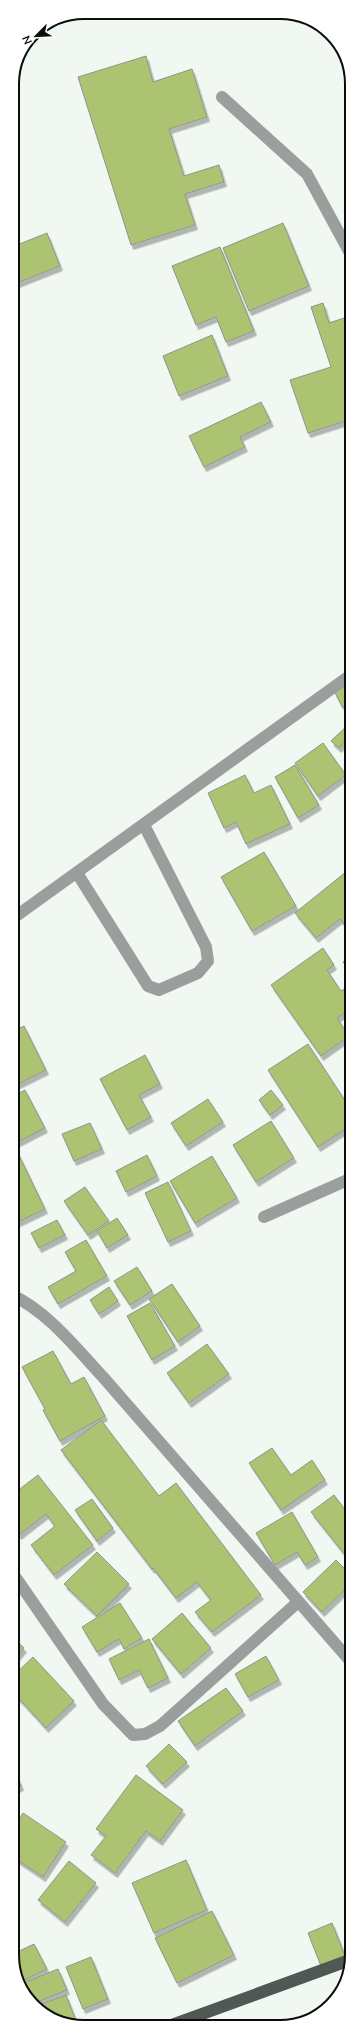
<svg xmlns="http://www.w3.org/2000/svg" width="364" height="2039" viewBox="0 0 364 2039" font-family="Mulish,sans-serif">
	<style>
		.building { fill: #acc371; stroke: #91938d; filter: url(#shadow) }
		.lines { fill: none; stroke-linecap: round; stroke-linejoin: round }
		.minor { stroke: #9a9e9c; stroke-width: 12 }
		.major { stroke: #515755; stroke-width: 12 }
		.rim { fill: none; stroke: #0c0e0c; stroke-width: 2 }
	</style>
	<defs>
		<filter id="shadow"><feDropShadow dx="2.5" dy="4.5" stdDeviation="0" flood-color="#0004"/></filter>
	</defs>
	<rect width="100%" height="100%" fill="#f1f7f1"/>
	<g class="building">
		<path d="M146 56 153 82 192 69 207 117 169 129 184 176 219 165 224 182 185 194 195 225 131 245 78 77Z"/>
		<path d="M283 223 309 286 249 311 223 248Z"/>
		<path d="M47 233 60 266 12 285V247Z"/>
		<path d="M220 247 254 331 226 342 216 317 196 325 172 266Z"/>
		<path d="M323 303 329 323 347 317 351 330 352 419 308 433 290 380 331 367 311 307Z"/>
		<path d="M212 335 228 376 179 396 163 356Z"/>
		<path d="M261 402 271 422 240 437 245 447 204 467 189 436Z"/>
		<path d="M352 682V703L343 708 334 691Z"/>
		<path d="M352 721V746L346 740 339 748 331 741Z"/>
		<path d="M323 743 346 775 318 796 295 763Z"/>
		<path d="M295 765 319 805 298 818 275 777Z"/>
		<path d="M245 775 254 793 271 785 290 824 246 844 236 822 224 828 208 793Z"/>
		<path d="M264 852 296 906 252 931 221 877Z"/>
		<path d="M352 867V933L340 919 316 938 295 913Z"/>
		<path d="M323 948 334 965 327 970 341 991 352 984V1008L337 1018 349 1036 321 1056 271 985Z"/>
		<path d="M352 956V974L343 962Z"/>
		<path d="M24 1026 46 1070 18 1084 12 1073V1032Z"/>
		<path d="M308 1044 352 1111V1125L318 1147 268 1070Z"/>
		<path d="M145 1055 160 1084 139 1095 151 1117 127 1130 100 1079Z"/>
		<path d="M25 1090 45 1128 12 1145V1097Z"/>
		<path d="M271 1090 283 1105 270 1115 259 1100Z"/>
		<path d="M208 1099 223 1122 186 1146 171 1123Z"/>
		<path d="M271 1121 294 1158 256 1182 233 1145Z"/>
		<path d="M90 1123 102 1149 74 1161 62 1134Z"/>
		<path d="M16 1149 45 1209 12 1225V1151Z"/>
		<path d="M147 1155 157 1176 126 1192 116 1171Z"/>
		<path d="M212 1156 237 1198 195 1223 170 1181Z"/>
		<path d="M168 1182 191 1231 168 1242 145 1193Z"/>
		<path d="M85 1187 109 1221 88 1235 64 1201Z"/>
		<path d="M117 1218 128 1235 107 1248 97 1231Z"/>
		<path d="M57 1220 65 1235 39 1248 31 1233Z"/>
		<path d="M86 1240 107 1276 58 1304 48 1287 76 1271 65 1252Z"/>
		<path d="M137 1267 152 1291 130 1305 114 1281Z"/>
		<path d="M172 1284 200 1326 178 1342 149 1299Z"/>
		<path d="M109 1287 118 1301 99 1314 90 1300Z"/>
		<path d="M150 1303 175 1346 152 1360 127 1316Z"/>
		<path d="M207 1344 229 1374 189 1403 167 1373Z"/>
		<path d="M53 1351 71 1384 84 1377 105 1416 60 1441 43 1410 45 1409 22 1367Z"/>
		<path d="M101 1420 159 1496 176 1483 261 1595 212 1632 195 1612 211 1600 197 1582 176 1598 153 1568 152 1569 61 1450Z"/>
		<path d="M272 1448 291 1475 312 1460 325 1480 281 1510 249 1463Z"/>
		<path d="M38 1475 93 1545 54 1575 31 1545 55 1526 46 1514 19 1535 12 1527V1495Z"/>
		<path d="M334 1495 352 1519V1551L346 1556 311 1512Z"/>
		<path d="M92 1499 113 1528 97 1541 75 1510Z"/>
		<path d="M292 1512 318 1557 305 1565 297 1552 275 1565 256 1533Z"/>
		<path d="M97 1552 129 1584 97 1616 64 1584Z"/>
		<path d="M336 1560 352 1576V1583L322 1612 303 1592Z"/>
		<path d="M120 1603 142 1638 124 1649 119 1639 97 1652 82 1627Z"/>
		<path d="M182 1613 211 1648 181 1674 152 1639Z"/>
		<path d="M13 1637 24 1648 13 1661Z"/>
		<path d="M149 1639 168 1678 148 1688 139 1670 119 1680 109 1659Z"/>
		<path d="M266 1656 279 1680 248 1697 235 1674Z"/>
		<path d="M33 1657 74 1701 46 1728 13 1692V1676Z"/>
		<path d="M226 1688 243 1711 195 1746 178 1721Z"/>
		<path d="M169 1744 187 1762 163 1784 146 1766Z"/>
		<path d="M13 1766 21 1786 13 1790Z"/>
		<path d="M136 1775 183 1810 160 1841 146 1831 115 1873 91 1855 106 1836 96 1829Z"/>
		<path d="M23 1813 66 1842 43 1877 13 1857V1829Z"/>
		<path d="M186 1860 207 1910 154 1933 132 1883Z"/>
		<path d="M69 1861 96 1883 65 1922 38 1900Z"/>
		<path d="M212 1911 234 1955 177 1983 155 1938Z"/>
		<path d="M332 1923 345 1956 321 1966 308 1933Z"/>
		<path d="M34 1944 47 1969 21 1982 13 1964V1954Z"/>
		<path d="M91 1957 108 1999 83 2009 66 1967Z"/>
		<path d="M58 1969 67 1990 33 2004 30 2003 21 1984Z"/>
		<path d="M66 1995 78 2026H70L36 2006Z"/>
	</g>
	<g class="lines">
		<g class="minor">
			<path d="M222 97 307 174 351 255"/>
			<path d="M77 873 148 986 159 990 198 973 208 961 206 947 144 825"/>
			<path d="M12 919 352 674"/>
			<path d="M264 1217 352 1178"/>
			<path d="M12 1295C49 1313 75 1347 103 1377L352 1663"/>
			<path d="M16 1578 103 1704 133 1735 145 1734 160 1726 298 1602"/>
		</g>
		<path class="major" d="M169 2026 350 1960"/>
	</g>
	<path d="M0 0H364V2039H0ZM84 19H280A65 65 0 0 1 345 84V1955A65 65 0 0 1 280 2020H84A65 65 0 0 1 19 1955V84A65 65 0 0 1 84 19Z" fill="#fff" fill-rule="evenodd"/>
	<path class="rim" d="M84 19H280A65 65 0 0 1 345 84V1955A65 65 0 0 1 280 2020H84A65 65 0 0 1 19 1955V84A65 65 0 0 1 84 19Z"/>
	<g transform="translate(36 36) rotate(246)" stroke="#ffffff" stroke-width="3" paint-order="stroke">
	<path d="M0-3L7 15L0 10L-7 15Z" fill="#0c0e0c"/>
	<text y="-6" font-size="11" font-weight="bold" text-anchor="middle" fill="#0c0e0c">N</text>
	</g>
</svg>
